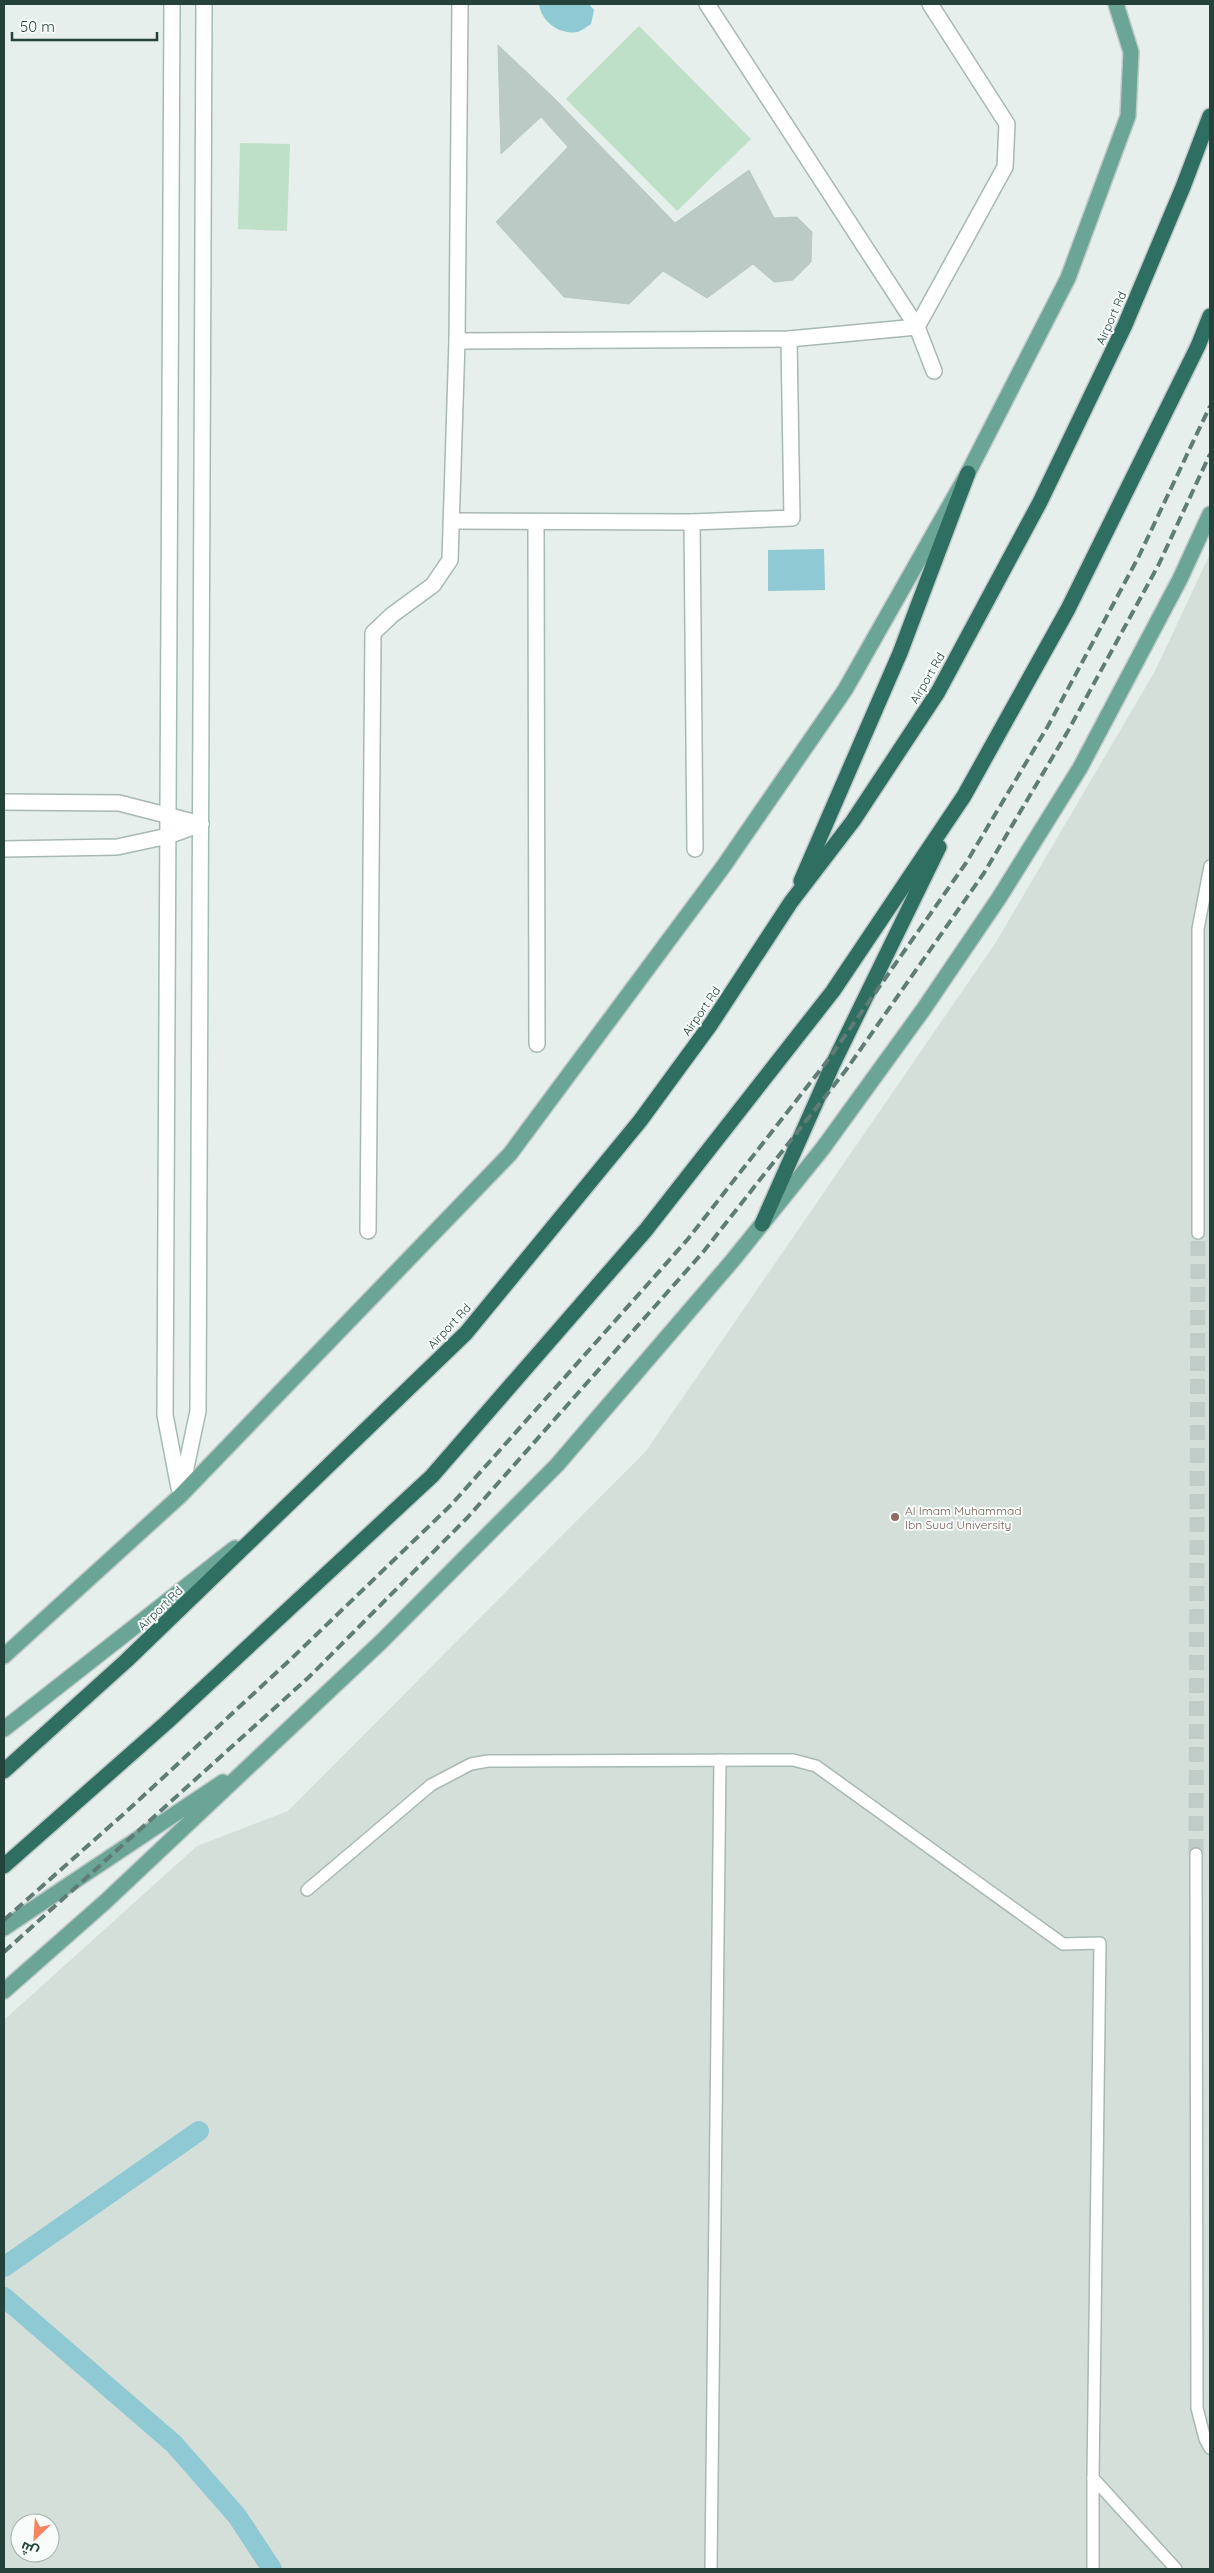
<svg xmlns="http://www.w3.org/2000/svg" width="1214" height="2573" viewBox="0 0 1214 2573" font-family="Quicksand,Cairo,sans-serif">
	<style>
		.built { fill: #d4dfda; fill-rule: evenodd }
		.green { fill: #bfe0c8 }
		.water { fill: #8ec9d4 }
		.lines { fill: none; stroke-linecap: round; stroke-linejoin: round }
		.canal { stroke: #8ec9d4; stroke-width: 20 }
		.building { fill: #bbcac4; stroke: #b8c9c2 }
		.street-tunnel { stroke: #bfccc8; stroke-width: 15; stroke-dasharray: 15 8; stroke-linecap: butt }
		.lane-casing { stroke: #a8b8b2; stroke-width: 14 }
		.street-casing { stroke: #a8b8b2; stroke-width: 18 }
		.secondary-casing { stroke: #a4bbb3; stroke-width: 18 }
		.primary-casing { stroke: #c2cac8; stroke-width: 18 }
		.highway-casing { stroke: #c2cac8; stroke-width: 18 }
		.lane { stroke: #fff; stroke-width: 11 }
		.street { stroke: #fff; stroke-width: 15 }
		.secondary { stroke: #fff; stroke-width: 15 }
		.primary { stroke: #6aa596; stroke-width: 15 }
		.highway { stroke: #2f6f62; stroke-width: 15 }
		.rail { stroke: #5f7d75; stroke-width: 4; stroke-dasharray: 10 5; stroke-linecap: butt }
		.education-dot { fill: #8d6e63; stroke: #f7fbf9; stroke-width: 2 }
		.labels { text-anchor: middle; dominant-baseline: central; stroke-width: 4; stroke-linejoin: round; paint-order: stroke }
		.street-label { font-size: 12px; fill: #24423a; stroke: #f7fbf9 }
		.education-label { font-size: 12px; fill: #785e54; stroke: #f7fbf9; text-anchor: start }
	</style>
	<rect width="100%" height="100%" fill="#e6efeb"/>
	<path class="built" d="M1210 554V2569H4V2020L197 1846 288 1811 646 1451 996 942 1155 671ZM20 2523H50V2553H20Z"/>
	<g class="green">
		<path d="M639 26 751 139 677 211 566 99Z"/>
		<path d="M240 143 290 144 287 231 238 229Z"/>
	</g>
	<g class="water">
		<path d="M539 4H589L594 10 591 24C587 26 582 31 577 32 559 35 541 21 539 4Z"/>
		<path d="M824 549 825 590 768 591V550Z"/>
	</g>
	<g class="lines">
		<g class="canal">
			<path d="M4 2267 199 2131"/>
			<path d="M4 2297 174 2444 237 2516 272 2569"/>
		</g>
	</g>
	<path class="building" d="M498 45 554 98 675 223 749 170 774 218 797 217 812 232 811 262 793 280 774 282 753 264 707 298 663 271 629 304 564 297 496 222 568 147 541 117 501 154Z"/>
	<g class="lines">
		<path class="street-tunnel" d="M1196 1854 1198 1233"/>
		<defs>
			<g id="lane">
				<path d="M1198 1233V929L1210 866"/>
				<path d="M1196 1854 1197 2408 1205 2439 1210 2448"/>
				<path d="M307 1890 431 1785 471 1764 488 1761 793 1760 816 1766 1063 1944 1100 1943 1093 2478 1176 2569"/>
				<path d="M711 2569 720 1760"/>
				<path d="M1093 2569V2478"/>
			</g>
			<g id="street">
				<path d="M707 4 917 327 934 371"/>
				<path d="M457 341 789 339 917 327 1005 167 1007 124 930 4"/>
				<path d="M453 521 692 522 792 518 789 339"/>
				<path d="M692 522 695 849"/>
				<path d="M536 523 537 1044"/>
				<path d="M4 802 119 803 201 824"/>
				<path d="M4 849 117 847 168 836 201 824"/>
				<path d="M368 1231 373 633 392 615 433 585 450 560 457 341 460 4"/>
			</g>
			<g id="secondary">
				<path d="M172 4 165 1415 179 1488"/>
				<path d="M180 1496 198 1411 204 4"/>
			</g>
			<g id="primary">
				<path d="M4 1656 180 1496 510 1154 723 867 845 690 968 473 1068 278 1128 116 1131 52 1116 4"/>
				<path d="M4 1729 235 1548"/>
				<path d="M4 1928 223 1782"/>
				<path d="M4 1991 105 1902 382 1641 557 1465 733 1260 823 1148 923 1010 999 898 1080 768 1180 579 1210 514"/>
			</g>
			<g id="highway">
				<path d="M801 881 900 653 968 473"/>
				<path d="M762 1224 832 1066 939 847"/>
				<path d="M4 1771 126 1661 466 1333 640 1121 711 1024 791 902 853 821 938 692 1040 502 1125 325 1183 187 1210 116"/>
				<path d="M4 1866 166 1723 432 1476 645 1231 833 991 964 796 1068 609 1198 346 1210 316"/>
			</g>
		</defs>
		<use href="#lane" class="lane-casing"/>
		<use href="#street" class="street-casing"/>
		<use href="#secondary" class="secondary-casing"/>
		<use href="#primary" class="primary-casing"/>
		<use href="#highway" class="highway-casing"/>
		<use href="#lane" class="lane"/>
		<use href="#street" class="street"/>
		<use href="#secondary" class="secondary"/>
		<use href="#primary" class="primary"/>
		<use href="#highway" class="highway"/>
		<g class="rail">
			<path d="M4 1920 127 1811 291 1659 451 1505 688 1239 828 1060 966 863 1048 726 1139 556 1210 406"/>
			<path d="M4 1952 309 1677 468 1517 704 1251 846 1070 984 873 1068 731 1159 564 1210 454"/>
		</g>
	</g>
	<circle class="education-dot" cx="895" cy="1517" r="5"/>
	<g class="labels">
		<g class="street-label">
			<text transform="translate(1111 318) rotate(-66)">Airport Rd</text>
			<text transform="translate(927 678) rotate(-60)">Airport Rd</text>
			<text transform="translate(701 1011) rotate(-55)">Airport Rd</text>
			<text transform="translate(449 1326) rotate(-47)">Airport Rd</text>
			<text transform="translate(160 1608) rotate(-44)">Airport Rd</text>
		</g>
		<g class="education-label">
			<text x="905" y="1510">Al Imam Muhammad<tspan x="905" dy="14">Ibn Suud University</tspan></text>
		</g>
	</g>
	<rect width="1214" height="2573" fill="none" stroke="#24423a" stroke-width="10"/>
	<g transform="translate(35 2538) rotate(205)"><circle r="24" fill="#f7fbf9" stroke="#a3b1ad"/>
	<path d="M0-4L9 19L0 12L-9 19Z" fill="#f4845f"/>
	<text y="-8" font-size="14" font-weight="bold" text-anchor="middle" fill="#24423a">ش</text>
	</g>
	<path d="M12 32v8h145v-8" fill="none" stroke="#24423a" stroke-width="2.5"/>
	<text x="20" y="32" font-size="15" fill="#24423a" stroke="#f7fbf9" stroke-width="4" paint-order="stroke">50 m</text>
</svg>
